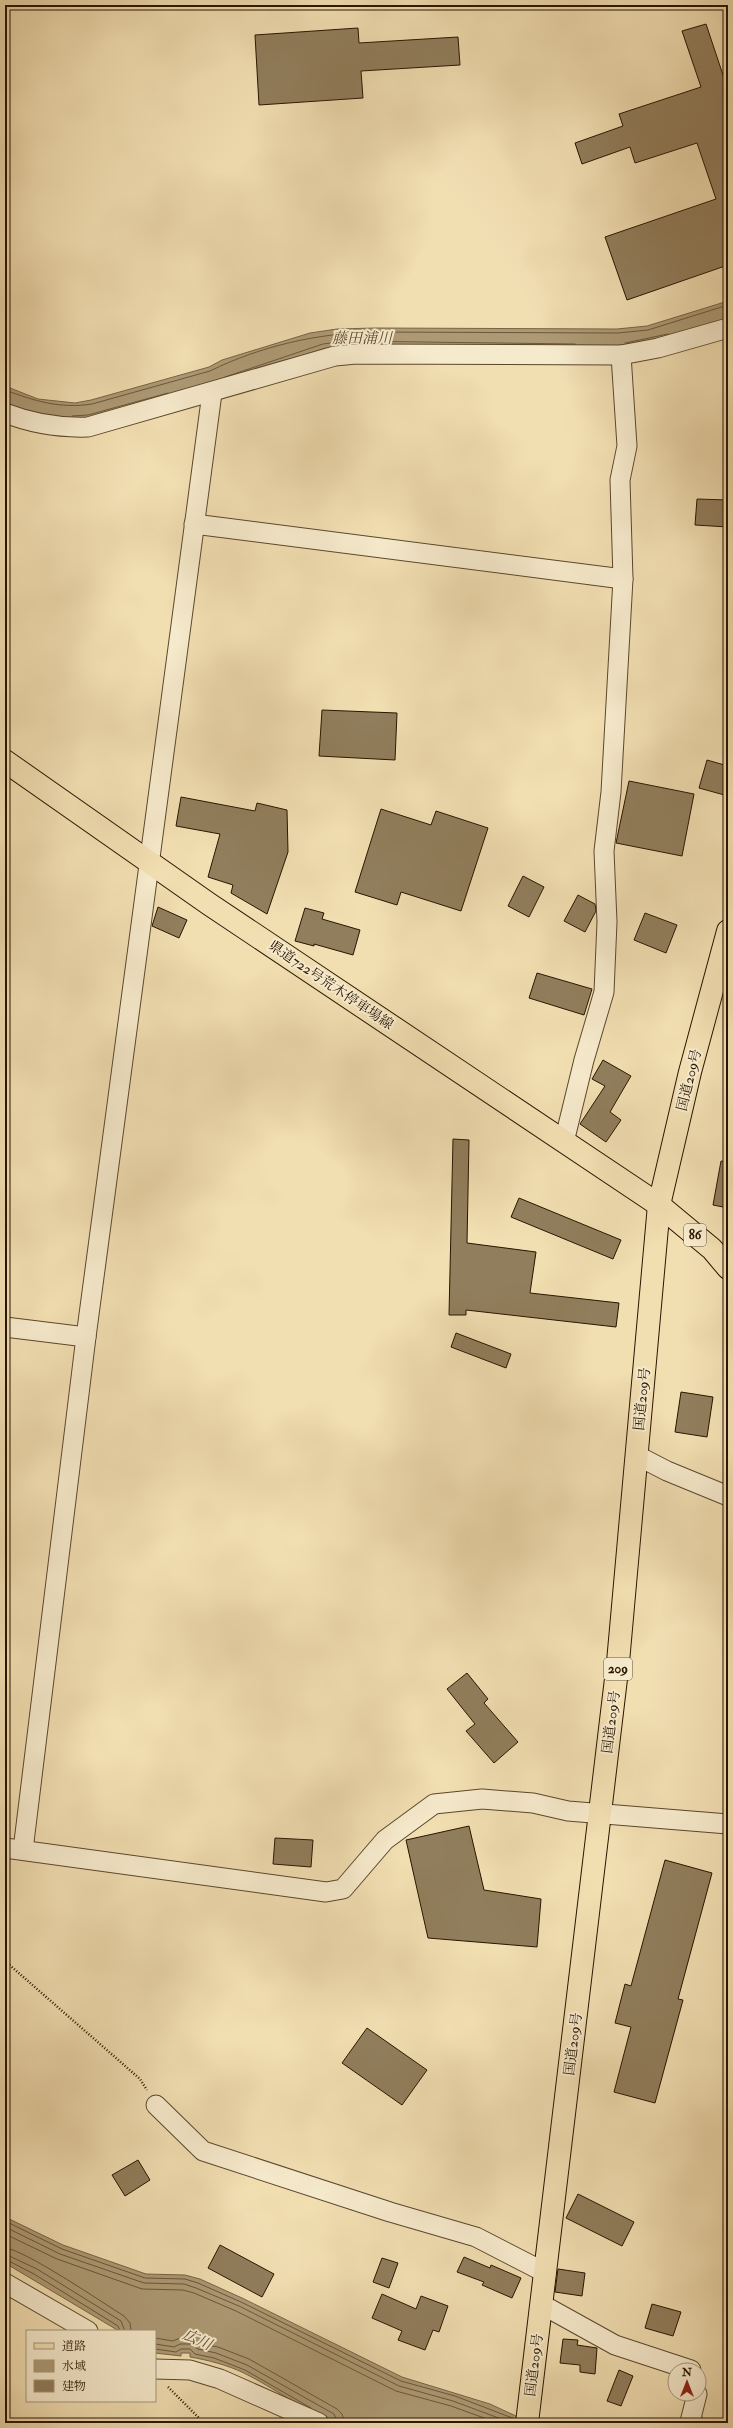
<svg xmlns="http://www.w3.org/2000/svg" width="733" height="2428" viewBox="0 0 733 2428" font-family="'IM FELL Double Pica','Noto Serif JP',serif">
	<style>
		.water { fill: #ad9a75; stroke: #786546 }
		.lines { fill: none; stroke-linecap: round; stroke-linejoin: round }
		.shore { stroke: #6b583a; stroke-width: 1 }
		.building { fill: #917e5c; stroke: #291500 }
		.minor-casing { stroke: #5b472c; stroke-width: 21 }
		.major-casing { stroke: #291500; stroke-width: 24 }
		.highway-casing { stroke: #291500; stroke-width: 24 }
		.path { stroke: #291500; stroke-width: 2.5; stroke-dasharray: 1 2; stroke-linecap: butt }
		.minor { stroke: #f6eacc; stroke-width: 19 }
		.major { stroke: #f1deb1; stroke-width: 22 }
		.highway { stroke: #f1deb1; stroke-width: 22 }
		.labels { text-anchor: middle; dominant-baseline: central; stroke-width: 4; stroke-linejoin: round; paint-order: stroke }
		.shield { fill: #f6eacc; stroke: #66553d; stroke-width: 1 }
		.shield-label { font-size: 13px; font-weight: bold; fill: #291500 }
		.street-label { font-size: 14px; fill: #291500; stroke: #f6eacc }
		.water-label { font-size: 15px; font-style: italic; fill: #5e4a2f; stroke: #f6eacc }
	</style>
	<rect width="100%" height="100%" fill="#f1deb1"/>
	<filter id="stains"><feTurbulence type="fractalNoise" baseFrequency=".005" numOctaves="4"/><feColorMatrix values="0 0 0 0 .2 0 0 0 0 .09 0 0 0 0 .02 0 0 0 .5 -.17"/></filter>
	<radialGradient id="worn" r=".72"><stop offset=".6" stop-color="#630" stop-opacity="0"/><stop offset="1" stop-color="#630" stop-opacity=".3"/></radialGradient>
	<g class="water">
		<path d="M728 301V321L619 349 347 345 325 348 217 384 88 419 66 421 5 406V386L38 399 75 403 91 400 209 367 222 360 310 333 337 329 375 328 617 329 647 326Z"/>
		<path d="M5 2217 63 2245 146 2274 185 2275 200 2279 242 2298 402 2377 490 2404 531 2423H333C302 2409 274 2388 244 2373 227 2365 208 2360 190 2357V2353H181V2356L155 2353V2331H119L5 2263Z"/>
	</g>
	<g class="lines">
		<g class="shore">
			<path d="M625 343 668 334"/>
			<path d="M225 377 323 344 346 341 575 344"/>
			<path d="M5 390C35 401 60 409 92 404L210 371C261 346 318 333 375 332L618 333 648 330 728 305"/>
			<path d="M72 416 88 415 168 393"/>
			<path d="M5 2221 62 2249 145 2278 185 2279 198 2283 241 2302 401 2381 455 2396 515 2419"/>
			<path d="M5 2227 60 2254 144 2283 184 2284 196 2288 239 2306 399 2386 453 2401 512 2423"/>
			<path d="M5 2234 57 2259 142 2289 183 2290 194 2293 236 2311 396 2391 451 2406 498 2423"/>
			<path d="M5 2248C24 2249 103 2303 124 2316L130 2323 131 2331"/>
			<path d="M5 2254 37 2269 121 2321 125 2331"/>
			<path d="M5 2259 34 2274 118 2326 120 2331"/>
			<path d="M155 2338 173 2341 180 2338H193L201 2344 218 2347 249 2359 337 2409 342 2414 345 2423"/>
			<path d="M155 2344 174 2347 180 2344H191L198 2349 216 2353 247 2365 334 2414 338 2423"/>
			<path d="M155 2349 176 2352 181 2349H190L195 2354 214 2358 245 2370 311 2408"/>
		</g>
	</g>
	<g class="building">
		<path d="M706 24 728 90V265L627 300 605 237 716 199 697 143 635 163 630 147 582 164 575 143 623 126 619 114 701 87 682 31Z"/>
		<path d="M358 28 359 43 458 37 460 65 361 71 363 98 259 105 255 35Z"/>
		<path d="M697 499 728 500V527L695 525Z"/>
		<path d="M322 710 397 713 395 760 319 756Z"/>
		<path d="M707 760 728 766V796L699 788Z"/>
		<path d="M629 781 694 794 682 856 616 843Z"/>
		<path d="M181 797 255 811 257 803 287 810 288 852 267 914 231 893 233 885 208 877 220 834 176 826Z"/>
		<path d="M381 809 431 825 436 811 488 828 461 911 401 892 397 905 355 892Z"/>
		<path d="M523 876 544 887 529 917 508 906Z"/>
		<path d="M578 895 595 904 596 911 585 932 564 921Z"/>
		<path d="M158 907 187 920 179 938 152 926Z"/>
		<path d="M305 908 324 913 322 919 360 930 353 955 314 944V946L295 941Z"/>
		<path d="M645 913 677 925 666 953 634 940Z"/>
		<path d="M537 973 592 989 584 1015 529 998Z"/>
		<path d="M603 1060 631 1076 610 1112 621 1120 606 1142 580 1124 605 1086 592 1079Z"/>
		<path d="M453 1139 469 1140 467 1243 536 1252 530 1293 619 1303 616 1327 466 1310V1315H449Z"/>
		<path d="M721 1161 728 1162V1208L713 1205Z"/>
		<path d="M519 1198 621 1240 613 1259 511 1217Z"/>
		<path d="M456 1333 511 1354 506 1368 451 1347Z"/>
		<path d="M681 1392 713 1397 707 1437 675 1432Z"/>
		<path d="M467 1673 488 1699 484 1703 518 1742 494 1763 466 1731 475 1724 447 1689Z"/>
		<path d="M469 1826 484 1890 541 1899 537 1947 428 1938 406 1840Z"/>
		<path d="M275 1838 313 1840 311 1867 273 1864Z"/>
		<path d="M665 1860 712 1873 678 1999 683 2000 655 2103 614 2092 631 2027 615 2023 625 1984 631 1986Z"/>
		<path d="M367 2028 427 2070 402 2105 342 2063Z"/>
		<path d="M138 2160 150 2180 125 2196 112 2175Z"/>
		<path d="M578 2194 634 2222 622 2246 566 2218Z"/>
		<path d="M220 2245 274 2274 262 2297 208 2268Z"/>
		<path d="M464 2257 490 2268 491 2265 521 2278 512 2298 482 2285 484 2282 457 2272Z"/>
		<path d="M382 2258 398 2263 389 2288 373 2282Z"/>
		<path d="M558 2269 585 2273 582 2296 555 2292Z"/>
		<path d="M382 2294 416 2309 421 2296 448 2306 439 2332 433 2330 425 2350 398 2340 402 2331 372 2318Z"/>
		<path d="M652 2304 681 2312 673 2336 645 2328Z"/>
		<path d="M563 2339 578 2340 577 2345 597 2348 595 2374 580 2372V2365L560 2363Z"/>
		<path d="M619 2370 633 2376 621 2406 607 2401Z"/>
	</g>
	<g class="lines">
		<defs>
			<g id="minor">
				<path d="M5 413C33 424 58 428 88 427L335 356 356 354 621 355 658 348 728 328"/>
				<path d="M194 524 623 579"/>
				<path d="M564 1142 584 1060 604 992 607 922 604 851 611 792 623 579 620 480 627 446 621 355"/>
				<path d="M5 1327 86 1337"/>
				<path d="M636 1455 667 1471 728 1496"/>
				<path d="M5 1848 326 1892 343 1889 385 1840 434 1804 482 1799 533 1803 568 1811 728 1824"/>
				<path d="M23 1850 86 1337 212 393"/>
				<path d="M156 2105 203 2151 390 2212 476 2237 546 2273"/>
				<path d="M5 2283 88 2331"/>
				<path d="M541 2304 615 2345 691 2370"/>
				<path d="M155 2369 190 2370 220 2379 319 2423"/>
				<path d="M694 2423 690 2422 697 2394"/>
			</g>
			<path id="major" d="M5 761 209 904 659 1205 712 1249 728 1268"/>
			<path id="highway" d="M527 2423 618 1662 659 1205 690 1072 728 931"/>
		</defs>
		<use href="#minor" class="minor-casing"/>
		<use href="#major" class="major-casing"/>
		<use href="#highway" class="highway-casing"/>
		<g class="path">
			<path d="M5 1961 140 2079 147 2090"/>
			<path d="M168 2387 204 2423"/>
		</g>
		<use href="#minor" class="minor"/>
		<use href="#major" class="major"/>
		<use href="#highway" class="highway"/>
	</g>
	<g class="labels">
		<g class="shield">
			<rect x="684" y="1224" width="22" height="22" rx="3"/>
			<rect x="604" y="1658" width="28" height="22" rx="3"/>
		</g>
		<g class="shield-label">
			<text x="695" y="1235">86</text>
			<text x="618" y="1669">209</text>
		</g>
		<g class="street-label">
			<text transform="translate(331 985) rotate(34)">県道722号荒木停車場線</text>
			<text transform="translate(689 1080) rotate(-76)">国道209号</text>
			<text transform="translate(642 1399) rotate(-84)">国道209号</text>
			<text transform="translate(611 1722) rotate(-83)">国道209号</text>
			<text transform="translate(573 2044) rotate(-83)">国道209号</text>
			<text transform="translate(534 2365) rotate(-83)">国道209号</text>
		</g>
		<g class="water-label">
			<text x="362" y="338">藤田浦川</text>
			<text transform="translate(197 2340) rotate(24)">広川</text>
		</g>
	</g>
	<rect width="733" height="2428" fill="none" stroke="#f1deb1" stroke-width="20"/>
	<rect x="6" y="6" width="721" height="2416" fill="none" stroke="#291500" stroke-width="2"/>
	<rect x="10" y="10" width="713" height="2408" fill="none" stroke="#291500"/>
	<rect x="26" y="2330" width="130" height="72" fill="#f6eacc" stroke="#a4957a"/>
	<rect x="34" y="2343" width="20" height="6" fill="#f1deb1" stroke="#a4957a"/>
	<text x="62" y="2350" font-size="12" fill="#291500">道路</text>
	<rect x="34" y="2360" width="20" height="12" fill="#ad9a75" stroke="#a4957a"/>
	<text x="62" y="2370" font-size="12" fill="#291500">水域</text>
	<rect x="34" y="2380" width="20" height="12" fill="#917e5c" stroke="#a4957a"/>
	<text x="62" y="2390" font-size="12" fill="#291500">建物</text>
	<g transform="translate(687 2382)"><circle r="19" fill="#f6eacc" stroke="#a4957a"/>
	<path d="M0-3L7 15L0 10L-7 15Z" fill="#8f2418"/>
	<text y="-6" font-size="11" font-weight="bold" text-anchor="middle" fill="#291500">N</text>
	</g>
	<rect width="100%" height="100%" filter="url(#stains)"/>
	<rect width="100%" height="100%" fill="url(#worn)"/>
</svg>
